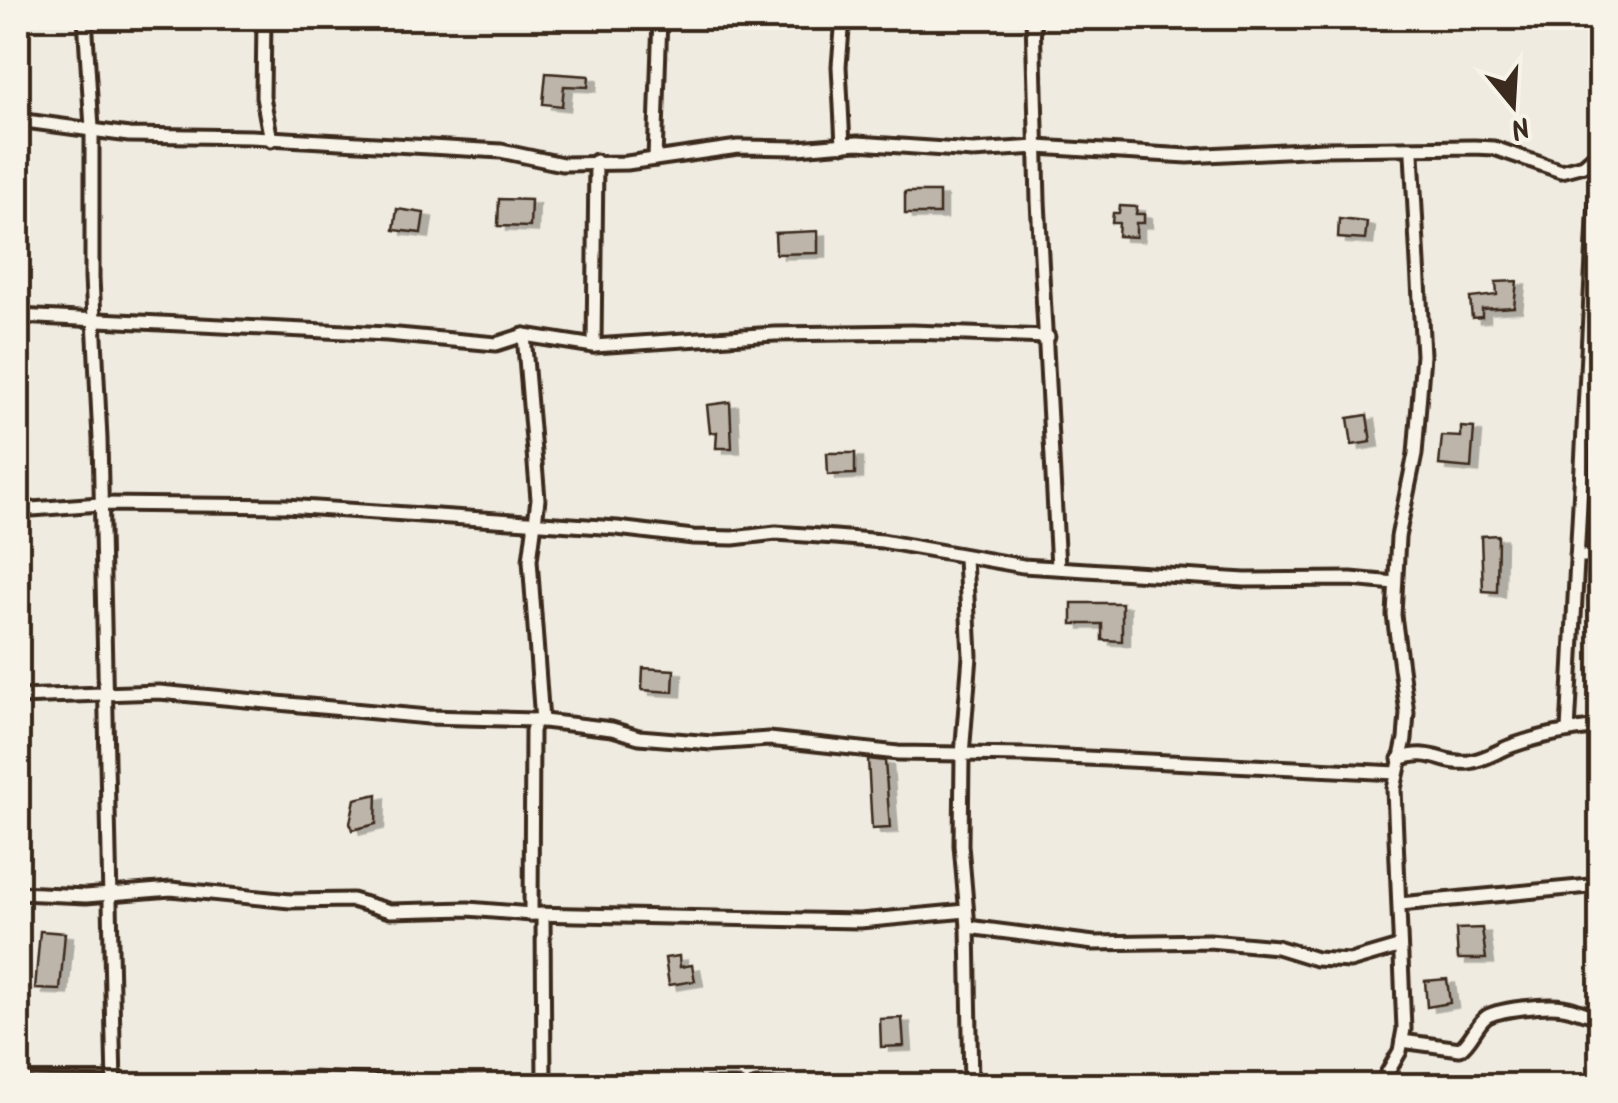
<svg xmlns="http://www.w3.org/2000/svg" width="1618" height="1103" viewBox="0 0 1618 1103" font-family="Kalam,sans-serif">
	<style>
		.building { fill: #bdb5aa; stroke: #3b2a1e; stroke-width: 2.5; filter: url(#shadow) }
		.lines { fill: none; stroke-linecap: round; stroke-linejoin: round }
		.minor-casing { stroke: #3b2a1e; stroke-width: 19 }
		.minor { stroke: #f7f3e8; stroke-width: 11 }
	</style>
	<defs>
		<filter id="shadow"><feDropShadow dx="8" dy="4.5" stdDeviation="0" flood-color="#0004"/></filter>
	</defs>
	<rect width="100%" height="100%" fill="#efebe0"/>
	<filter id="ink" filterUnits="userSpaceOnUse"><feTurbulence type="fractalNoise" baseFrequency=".01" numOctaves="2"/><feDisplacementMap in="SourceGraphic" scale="20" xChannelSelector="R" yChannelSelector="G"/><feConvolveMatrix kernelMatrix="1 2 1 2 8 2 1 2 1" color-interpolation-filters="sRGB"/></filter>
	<g filter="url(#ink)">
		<g class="building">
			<path d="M546 73 589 76 588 87 564 86 562 106 543 104Z"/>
			<rect x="905" y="192" width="34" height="22"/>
			<path d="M499 199 531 200 530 227 498 226Z"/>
			<path d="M1120 206 1137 207 1136 214H1144V223H1136V237L1118 236 1119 223H1112L1113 213H1119Z"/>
			<path d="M397 209 424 213 421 233 394 230Z"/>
			<path d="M1339 219 1367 222 1365 240 1338 238Z"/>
			<path d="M818 231V253L776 254 775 233Z"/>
			<path d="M1517 281 1514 307 1482 309V317L1472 318 1470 298 1497 295 1496 282Z"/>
			<path d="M730 402 732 448H716L717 432 710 433 707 405Z"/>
			<path d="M1367 415 1371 442 1352 445 1348 418Z"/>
			<path d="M1461 427 1474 428 1471 468 1439 465 1442 436 1461 437Z"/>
			<path d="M827 453H855V474L828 475Z"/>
			<path d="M1498 535 1497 592 1483 591 1481 536Z"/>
			<path d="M1072 603H1122V641L1102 640V624H1072Z"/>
			<path d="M643 668 674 670 673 692 642 690Z"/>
			<path d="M868 759 885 761 890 828 872 829Z"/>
			<path d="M377 794 376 824 352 830 350 823 355 799Z"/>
			<path d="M1482 928 1486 959H1458L1456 929Z"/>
			<path d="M40 931 65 933 60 990 35 989Z"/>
			<path d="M679 956 680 967 692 965 695 981 669 985 665 958Z"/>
			<path d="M1447 979 1450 1003 1427 1007 1425 981Z"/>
			<path d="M902 1018 904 1046 881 1047 880 1019Z"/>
		</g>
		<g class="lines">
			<defs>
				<g id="minor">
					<path d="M85 18 92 128V278L100 439 114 1086"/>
					<path d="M264 18 263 97 271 140"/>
					<path d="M843 18 839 66 843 145"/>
					<path d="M1033 18 1038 201 1058 567"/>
					<path d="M1600 18V20"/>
					<path d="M18 120 129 135 251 137 501 151 562 164 627 163 738 147 798 148 858 143 973 151 1037 147 1188 156 1324 149 1474 147 1494 148 1561 171 1584 165 1600 151"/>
					<path d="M655 159 660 18"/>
					<path d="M18 316 387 334 496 344 524 335 594 346 775 334 912 332 1048 337"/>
					<path d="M524 335 538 499 530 560 542 721"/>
					<path d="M594 346 596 161"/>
					<path d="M18 510 100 504 286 506 617 528 693 537 733 538 776 533 835 537 882 541 1023 566 1245 580 1351 579 1395 583"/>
					<path d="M1577 556H1600"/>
					<path d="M965 558 970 656 962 755 961 845 968 927 971 1086"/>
					<path d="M18 697 159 692 428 717 535 720 532 731 531 914"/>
					<path d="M535 720 612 729 639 737 712 743 769 739 898 753 1024 755 1397 773"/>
					<path d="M1568 731 1600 126"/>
					<path d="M1399 759C1434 747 1439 765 1469 762 1485 760 1499 750 1514 745 1542 735 1571 730 1600 727"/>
					<path d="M18 893 86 896 171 889 290 901 352 900 390 911 468 909 531 914 806 920 860 921 966 911"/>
					<path d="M1400 904 1600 885"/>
					<path d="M543 914 544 1086"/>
					<path d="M968 927 1094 943 1209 941 1277 947 1316 959 1350 961 1398 947"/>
					<path d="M1402 1041 1460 1049C1471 1041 1475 1027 1485 1018 1495 1009 1549 1004 1563 1007 1577 1009 1585 1016 1600 1015"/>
					<path d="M18 1083 145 1085 312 1079 487 1086"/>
					<path d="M568 1086H587"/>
					<path d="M592 1086H736"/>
					<path d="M756 1086H834"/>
					<path d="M1380 1086 1400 1051 1404 1029 1394 789 1405 739 1407 713 1394 615 1398 537 1415 454 1423 355 1412 154"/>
				</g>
			</defs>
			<use href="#minor" class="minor-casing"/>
			<use href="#minor" class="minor"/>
		</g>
	</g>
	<rect width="1618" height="1103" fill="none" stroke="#f7f3e8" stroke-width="60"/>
	<rect x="30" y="30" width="1558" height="1043" fill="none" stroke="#3b2a1e" stroke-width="4" filter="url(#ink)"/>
	<g transform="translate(1513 105) rotate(162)" stroke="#f7f3e8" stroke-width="8" paint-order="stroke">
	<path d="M0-8L18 38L0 25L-18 38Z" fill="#3b2a1e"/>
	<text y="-15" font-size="28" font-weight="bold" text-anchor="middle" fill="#3b2a1e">N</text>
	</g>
</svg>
